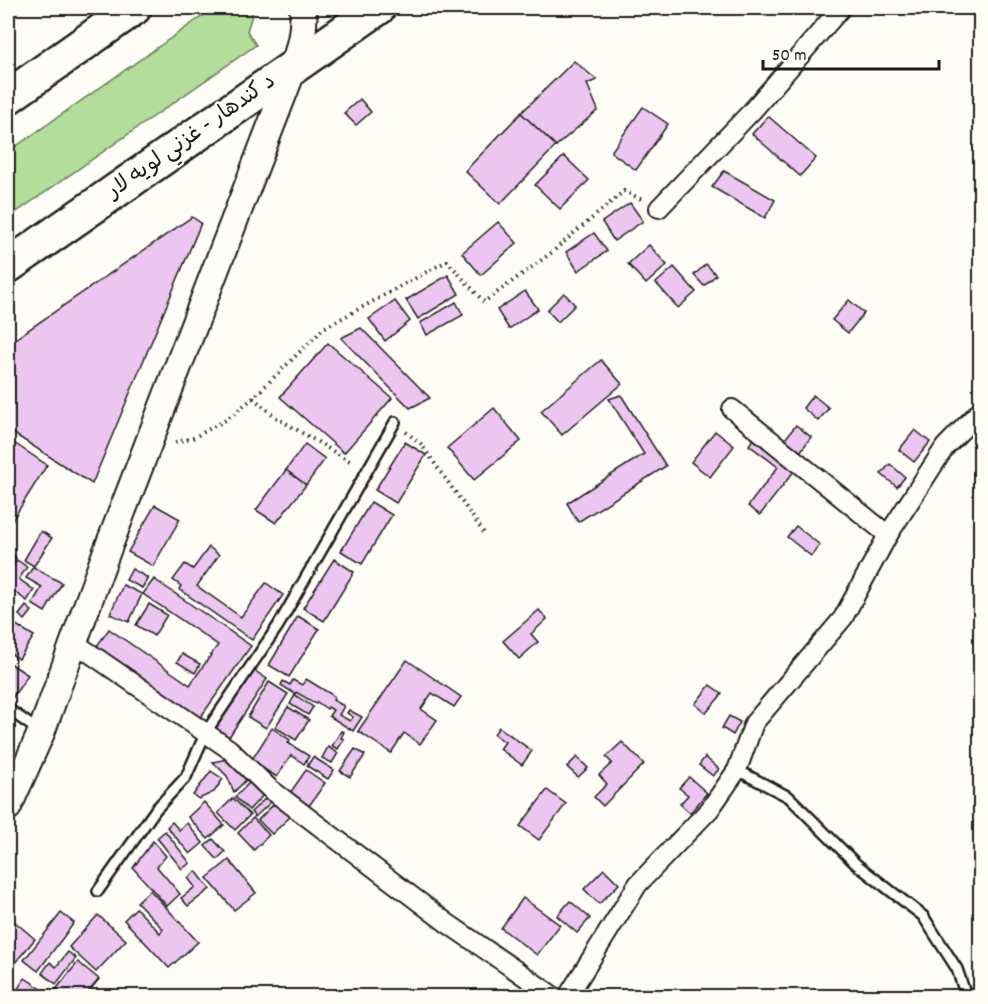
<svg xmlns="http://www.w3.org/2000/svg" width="988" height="1004" viewBox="0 0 988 1004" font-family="Dekko,'Playpen Sans Arabic',sans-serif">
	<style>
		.green { fill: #b2dd9a; stroke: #677c5b; stroke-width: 1.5 }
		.building { fill: #ecc6f0; stroke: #1c1c1c; stroke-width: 1.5 }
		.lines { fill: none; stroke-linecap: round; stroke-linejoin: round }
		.lane-casing { stroke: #1c1c1c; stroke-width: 14 }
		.street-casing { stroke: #1c1c1c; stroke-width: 22 }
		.secondary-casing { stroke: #1c1c1c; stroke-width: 30 }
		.highway-casing { stroke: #1c1c1c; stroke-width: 38 }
		.path { stroke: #1c1c1c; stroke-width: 4; stroke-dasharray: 1.5 4.5; stroke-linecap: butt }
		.lane { stroke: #fdfcf7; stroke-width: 9 }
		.street { stroke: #fdfcf7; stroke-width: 18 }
		.secondary { stroke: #fdfcf7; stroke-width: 26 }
		.highway { stroke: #fdfcf7; stroke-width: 33 }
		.labels { text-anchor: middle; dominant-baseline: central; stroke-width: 4.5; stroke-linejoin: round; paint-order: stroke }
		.street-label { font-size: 22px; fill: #1c1c1c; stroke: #fdfcf7 }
	</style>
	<rect width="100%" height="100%" fill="#fdfcf7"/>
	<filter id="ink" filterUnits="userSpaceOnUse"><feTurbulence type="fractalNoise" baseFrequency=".0167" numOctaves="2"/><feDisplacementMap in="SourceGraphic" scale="12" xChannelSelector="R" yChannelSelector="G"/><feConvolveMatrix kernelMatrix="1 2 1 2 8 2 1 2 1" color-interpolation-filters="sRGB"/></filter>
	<g filter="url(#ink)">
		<path class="green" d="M214 8H253L254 9 247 31 256 45 8 218V152Z"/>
		<g class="building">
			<path d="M574 61 597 80 587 84 598 110 556 146 521 113Z"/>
			<path d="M360 99 371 112 356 125 344 113Z"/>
			<path d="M643 107 668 124 636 170 611 152Z"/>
			<path d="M521 113 556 146 500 204 465 171Z"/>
			<path d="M768 116 816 158 800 176 752 134Z"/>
			<path d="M564 156 589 180 560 209 535 185Z"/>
			<path d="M724 171 775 200 765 218 712 187Z"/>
			<path d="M630 203 643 221 614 241 602 222Z"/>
			<path d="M192 217 201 223 92 484 8 430V344Z"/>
			<path d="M498 222 517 243 481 275 462 253Z"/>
			<path d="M594 233 607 251 578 271 566 252Z"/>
			<path d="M649 245 667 265 646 284 628 264Z"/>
			<path d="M706 264 716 275 704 286 694 275Z"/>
			<path d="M674 267 696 292 678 308 656 283Z"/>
			<path d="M448 275 459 294 418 319 406 300Z"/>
			<path d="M525 291 538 309 509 329 497 310Z"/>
			<path d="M564 293 575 305 558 322 547 310Z"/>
			<path d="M849 300 864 313 848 333 832 320Z"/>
			<path d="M395 301 410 321 385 341 369 319Z"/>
			<path d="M456 302 463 315 427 335 420 323Z"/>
			<path d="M361 328 430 398 410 408 341 338Z"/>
			<path d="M328 343 392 398 344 453 280 397Z"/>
			<path d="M601 360 622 384 562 435 541 411Z"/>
			<path d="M621 395 666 466 578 522 567 503 644 454 609 399Z"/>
			<path d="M813 395 829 408 818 421 803 408Z"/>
			<path d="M494 408 521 441 474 480 447 448Z"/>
			<path d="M796 425 811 437 798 455 782 443Z"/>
			<path d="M915 430 930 442 914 462 899 450Z"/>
			<path d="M715 431 734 446 710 477 691 462Z"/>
			<path d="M754 438 795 470 760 515 748 506 778 467 749 445Z"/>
			<path d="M8 439 47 465 8 527Z"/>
			<path d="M405 442 426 455 396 503 375 490Z"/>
			<path d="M305 444 325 459 306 485 286 470Z"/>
			<path d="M890 464 905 477 897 487 881 474Z"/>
			<path d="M286 470 306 485 276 523 256 510Z"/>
			<path d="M371 502 392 515 362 564 341 551Z"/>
			<path d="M155 505 180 519 153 566 128 552Z"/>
			<path d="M796 526 820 545 811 556 787 537Z"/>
			<path d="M41 531 52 538 34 566 24 560Z"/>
			<path d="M209 547 219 555 197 586 241 617 266 583 283 595 252 640 179 589 181 586 173 580 185 564 193 569Z"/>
			<path d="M8 549 16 558 8 566Z"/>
			<path d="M334 559 354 572 324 621 303 608Z"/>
			<path d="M17 560 27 567 19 579 34 590 27 601 8 587V573Z"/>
			<path d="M33 567 62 583 45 612 32 604 42 587 26 578Z"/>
			<path d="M132 569 148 578 142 588 126 580Z"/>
			<path d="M154 579 251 646 200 718 97 646 109 629 190 685 218 645 143 594Z"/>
			<path d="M123 585 142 594 129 622 110 614Z"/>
			<path d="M149 604 167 615 154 636 136 625Z"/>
			<path d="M26 606 32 611 25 620 19 615Z"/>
			<path d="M539 610 547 619 531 634 538 642 519 659 503 641Z"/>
			<path d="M298 616 319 629 289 677 269 665Z"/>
			<path d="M8 620 34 636 19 659 8 652Z"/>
			<path d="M182 654 200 664 195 673 177 662Z"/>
			<path d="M407 660 461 697 454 707 432 693 421 709 437 720 420 744 404 733 391 753 358 731Z"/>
			<path d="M8 662 28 675 13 697 8 693Z"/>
			<path d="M252 669 267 679 227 740 212 731Z"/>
			<path d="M306 679 334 696 333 700 344 706 339 715 350 721 353 717 347 713 349 710 362 717 353 731 329 716 333 710 328 707 327 709 317 702 316 704 296 692 295 694 281 685 283 681 290 685 293 680 302 685Z"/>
			<path d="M269 682 288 694 266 728 248 717Z"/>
			<path d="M710 685 722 694 706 713 695 704Z"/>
			<path d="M295 695 313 707 308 715 290 704Z"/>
			<path d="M288 707 309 720 296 740 275 727Z"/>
			<path d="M729 716 740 722 733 735 722 728Z"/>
			<path d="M499 727 532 751 522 765 500 749 505 742 494 734Z"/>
			<path d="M272 728 290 740 288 743 309 756 304 764 291 755 277 777 251 761Z"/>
			<path d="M341 731 344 732 341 738 344 739 338 749 332 746Z"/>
			<path d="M622 742 644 764 603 806 594 797 607 784 599 775 612 763 606 757Z"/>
			<path d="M328 747 338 753 332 763 322 758Z"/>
			<path d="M355 749 365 755 350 777 340 771Z"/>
			<path d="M313 757 334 770 328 779 307 766Z"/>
			<path d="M577 757 588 768 578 777 567 767Z"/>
			<path d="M705 757 719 769 713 776 699 765Z"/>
			<path d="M227 759 248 778 234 792 227 776 213 762Z"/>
			<path d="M306 770 325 783 309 806 290 793Z"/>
			<path d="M211 771 223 779 214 792 199 799 193 795Z"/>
			<path d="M689 777 707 793 690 813 680 804 688 795 679 788Z"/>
			<path d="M252 780 265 793 249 810 235 797Z"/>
			<path d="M547 790 566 804 539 840 520 826Z"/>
			<path d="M268 796 272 801 255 817 251 812Z"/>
			<path d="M233 798 250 815 235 830 218 813Z"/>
			<path d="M204 802 224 825 208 839 188 817Z"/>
			<path d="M276 802 290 817 272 834 258 820Z"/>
			<path d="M253 818 269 835 254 850 238 833Z"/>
			<path d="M172 822 179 830 187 823 203 843 190 854 167 827Z"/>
			<path d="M165 831 190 863 182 869 157 838Z"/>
			<path d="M213 839 225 852 217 859 205 846Z"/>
			<path d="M153 841 166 856 157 867 180 894 167 906 133 868Z"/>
			<path d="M229 860 256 893 234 910 207 878Z"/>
			<path d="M604 869 619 884 599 904 584 889Z"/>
			<path d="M196 871 210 889 188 906 181 898 195 887 188 878Z"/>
			<path d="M150 890 198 942 169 968 124 920 136 908 160 933 163 929 137 902Z"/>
			<path d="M523 898 560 925 537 955 501 928Z"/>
			<path d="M570 901 590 918 577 933 557 916Z"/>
			<path d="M61 913 74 923 38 971 24 960Z"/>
			<path d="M98 915 126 940 96 972 69 947Z"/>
			<path d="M8 916 35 939 8 971Z"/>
			<path d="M68 952 76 958 56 984 42 973 50 962 56 967Z"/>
			<path d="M78 962 99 979 85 996H67L65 994 63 996H59L54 992Z"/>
			<path d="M25 978 40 988 34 996H13Z"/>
		</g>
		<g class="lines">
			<defs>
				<g id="lane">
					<path d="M8 709 39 731"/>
					<path d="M737 770 789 797 856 864 923 916 957 969 966 996"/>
					<path d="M98 891 156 809 186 777 206 732 278 626 395 422"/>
				</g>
				<g id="street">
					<path d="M659 208 752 111 841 8"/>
					<path d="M732 409 888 535"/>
					<path d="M75 643 229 749 269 788 447 923 553 996"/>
					<path d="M568 996 638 884 710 809 737 770 754 723 843 618 888 535 945 447 980 411"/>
				</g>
				<path id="secondary" d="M8 807 41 733 105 556 294 66C300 46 305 29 303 8"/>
				<g id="highway">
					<path d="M8 97 134 8"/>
					<path d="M8 266 378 8"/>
				</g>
			</defs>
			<use href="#lane" class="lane-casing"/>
			<use href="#street" class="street-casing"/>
			<use href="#secondary" class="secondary-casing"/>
			<use href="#highway" class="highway-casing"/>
			<g class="path">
				<path d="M253 398 277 418 353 463"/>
				<path d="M406 432 421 444 484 533"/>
				<path d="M175 442 191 439 226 420 253 398 324 328 447 261 484 302 551 253 624 191 641 199"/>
			</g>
			<use href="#lane" class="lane"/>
			<use href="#street" class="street"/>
			<use href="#secondary" class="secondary"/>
			<use href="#highway" class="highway"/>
		</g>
	</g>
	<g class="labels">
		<g class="street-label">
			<text transform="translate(192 137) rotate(-35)">د کندهار - غزني لويه لار</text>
		</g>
	</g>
	<rect width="988" height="1004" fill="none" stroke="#fdfcf7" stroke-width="30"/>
	<rect x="15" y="15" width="958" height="974" fill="none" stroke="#1c1c1c" stroke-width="2" filter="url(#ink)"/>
	<path d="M763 60v9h176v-9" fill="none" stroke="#1c1c1c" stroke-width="3"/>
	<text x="772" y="60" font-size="18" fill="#1c1c1c" stroke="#fdfcf7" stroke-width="4.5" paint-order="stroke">50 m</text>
</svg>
